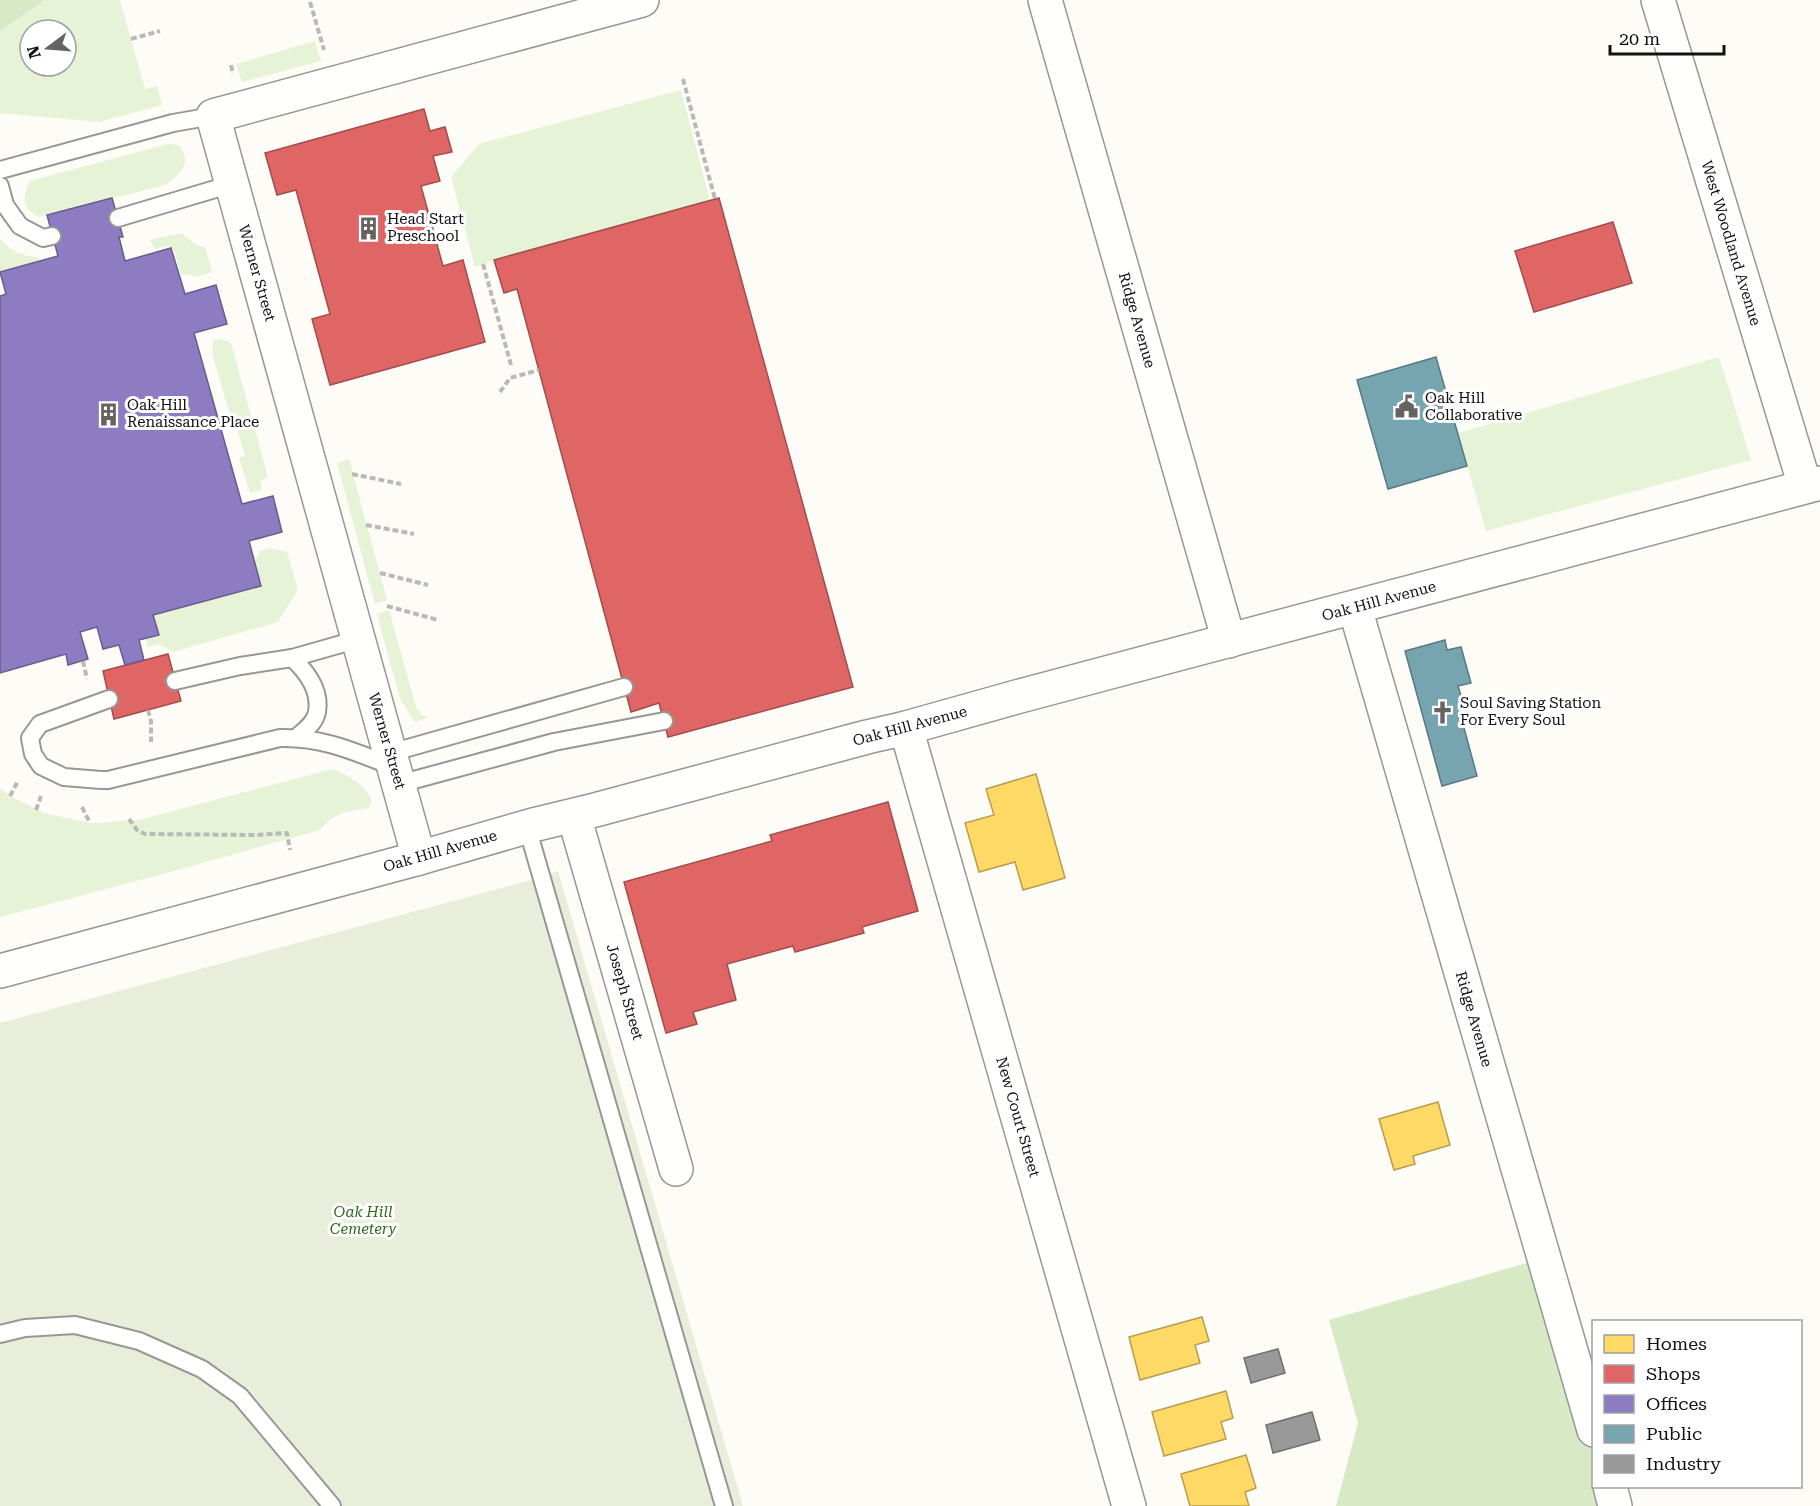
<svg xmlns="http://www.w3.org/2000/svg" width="1820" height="1506" viewBox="0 0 1820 1506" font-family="'Roboto Serif',serif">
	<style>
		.green { fill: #e7f3d7; fill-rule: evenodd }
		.forest { fill: #d8eac5 }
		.cemetery { fill: #e9eedb }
		.homes { fill: #ffd966; stroke: #b89d4c; stroke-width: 1.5 }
		.shops { fill: #e06666; stroke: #a24c4c; stroke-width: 1.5 }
		.offices { fill: #8e7cc3; stroke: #685c8e; stroke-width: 1.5 }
		.public { fill: #76a5af; stroke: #587980; stroke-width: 1.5 }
		.industry { fill: #999; stroke: #707070; stroke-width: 1.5 }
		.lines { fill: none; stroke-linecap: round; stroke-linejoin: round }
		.service-casing { stroke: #979795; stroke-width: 20 }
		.minor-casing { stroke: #979795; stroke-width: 36 }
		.tertiary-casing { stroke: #979795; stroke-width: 36 }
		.path { stroke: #b9b9b8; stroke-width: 4; stroke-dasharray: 6 3; stroke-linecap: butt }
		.service { stroke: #fffffe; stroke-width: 16 }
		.minor { stroke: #fffffe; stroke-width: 33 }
		.tertiary { stroke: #fffffe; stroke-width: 33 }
		.labels { text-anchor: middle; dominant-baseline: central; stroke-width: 6; stroke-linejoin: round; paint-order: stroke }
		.poi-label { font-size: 15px; fill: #111; stroke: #fff; text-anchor: start }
		.street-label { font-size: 15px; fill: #111; stroke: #fff }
		.park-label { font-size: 15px; font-style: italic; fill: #2f6b1f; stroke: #fff }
	</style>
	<rect width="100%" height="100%" fill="#fdfcf7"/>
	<g class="green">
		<path d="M45 0H120L145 89 157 86 162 105 99 122 0 113V31ZM30 30H66V66H30Z"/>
		<path d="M315 41 321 61 242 82 236 64Z"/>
		<path d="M681 90 710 201 494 260 475 267 451 177 479 144Z"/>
		<path d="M168 144 179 145C193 164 180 174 165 185L39 217C21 207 22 199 30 181Z"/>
		<path d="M181 233 198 246 205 247 212 272 196 277 189 274 181 275 174 250 168 246 155 249 150 240Z"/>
		<path d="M0 239C12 252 22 255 39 258V261L0 272Z"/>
		<path d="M222 339 231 343 268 477 260 481 262 490 250 493 239 458 245 456 237 428H234L212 354 213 340Z"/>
		<path d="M1719 357 1751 460 1486 531 1458 433Z"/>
		<path d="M349 459 387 600 375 604 337 463Z"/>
		<path d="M270 548 287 552 298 590 278 622 173 652 159 644 148 647 146 638 153 615 261 586 255 561 260 551Z"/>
		<path d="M389 610 416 707 422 715 429 717 415 722 400 699 377 614Z"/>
		<path d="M332 769C350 776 363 783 372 800L369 808C344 812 337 811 320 830L163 874 0 917V788L10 796 44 813 90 823H102L143 819Z"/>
	</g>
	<g class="forest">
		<path d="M0 0H45L0 31Z"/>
		<path d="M1544 1258 1593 1430 1594 1486 1610 1487 1615 1506H1336L1358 1423 1329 1320Z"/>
	</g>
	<path class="cemetery" d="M558 871 743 1506H0V1023L531 880Z"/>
	<g class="homes">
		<path d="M1036 774 1065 878 1023 890 1015 862 979 872 965 823 994 815 986 789Z"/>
		<path d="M1438 1102 1450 1145 1413 1156 1415 1164 1394 1170 1379 1119Z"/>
		<path d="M1202 1317 1209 1341 1195 1345 1200 1363 1140 1380 1129 1337Z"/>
		<path d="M1226 1391 1233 1418 1221 1422 1226 1439 1164 1456 1152 1412Z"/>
		<path d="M1246 1455 1256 1488 1245 1492 1249 1506H1190L1181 1474Z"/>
	</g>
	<g class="shops">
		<path d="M424 109 430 131 445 127 452 152 433 156 440 181 421 186 443 266 463 260 485 342 330 385 312 319 330 314 296 190 277 195 265 153Z"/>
		<path d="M719 198 853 687 668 737 659 703 631 712 517 289 504 293 494 260Z"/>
		<path d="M1613 222 1632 283 1534 312 1515 251Z"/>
		<path d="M168 654 181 701 114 719 103 671Z"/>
		<path d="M888 802 918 911 862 927 864 933 795 952 793 946 727 964 736 1000 693 1012 697 1024 666 1033 624 882 772 841 770 835Z"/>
	</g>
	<path class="offices" d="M112 198 123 237H119L125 261 171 248 185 294 216 285 227 324 194 333 242 504 273 496 282 532 249 541 261 586 153 615 159 635 139 640 144 660 125 665 119 645 103 649 97 627 80 632 88 659 68 665 66 654 0 673V296L6 294 0 272 58 256 47 215Z"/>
	<g class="public">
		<path d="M1436 357 1467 466 1388 489 1357 380Z"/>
		<path d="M1445 640 1447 650 1461 647 1471 683 1458 686 1466 712 1460 713 1477 776 1442 786 1405 651Z"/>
	</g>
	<g class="industry">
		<path d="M1278 1349 1285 1373 1251 1383 1244 1358Z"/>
		<path d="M1312 1412 1320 1440 1273 1453 1266 1425Z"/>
	</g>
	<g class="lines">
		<defs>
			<g id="service">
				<path d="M0 170 173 123 213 116"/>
				<path d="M0 186 5 205 20 226 43 238 52 236"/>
				<path d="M118 218 232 184"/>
				<path d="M292 658C306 671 321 690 317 712 315 723 305 730 297 737"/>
				<path d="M175 681 240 666 292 658 359 639"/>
				<path d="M109 699 40 724 30 738 33 754 41 766 64 777 101 780H108L280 738C323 737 355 752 394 767"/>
				<path d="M390 753 624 687"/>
				<path d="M399 784 554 742 664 721"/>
				<path d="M527 827 724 1506"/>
				<path d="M0 1334 25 1328 75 1325 139 1341 202 1369 240 1396 332 1506"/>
			</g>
			<g id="minor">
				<path d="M1045 0 1229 641"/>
				<path d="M1355 608 1594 1430"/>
				<path d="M906 728 1129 1506"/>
				<path d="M574 816 676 1169"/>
				<path d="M419 858 213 116 642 0"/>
				<path d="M1610 1486 1615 1506"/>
			</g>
			<g id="tertiary">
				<path d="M1658 0 1805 486"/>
				<path d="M0 971 419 858 533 825 595 810 867 737 906 728 1020 696 1820 483"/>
			</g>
		</defs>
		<use href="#service" class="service-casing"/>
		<use href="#minor" class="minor-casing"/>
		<use href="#tertiary" class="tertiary-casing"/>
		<g class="path">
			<path d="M310 2 324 50"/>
			<path d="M131 39 160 31"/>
			<path d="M231 65 233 74"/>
			<path d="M683 79 715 199"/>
			<path d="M483 264 511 365"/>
			<path d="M500 392 510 378 539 370"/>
			<path d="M352 474 401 484"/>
			<path d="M366 525 414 534"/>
			<path d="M380 573 428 585"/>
			<path d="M387 606 438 620"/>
			<path d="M83 661 87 679"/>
			<path d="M148 710 151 721V742"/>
			<path d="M10 796 18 781"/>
			<path d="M82 807 90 823"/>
			<path d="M36 810 41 796"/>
			<path d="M129 819 137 830 145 834 256 835 287 833 290 850"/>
		</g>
		<use href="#service" class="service"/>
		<use href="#minor" class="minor"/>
		<use href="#tertiary" class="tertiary"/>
	</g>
	<defs>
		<symbol id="building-bare" viewBox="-9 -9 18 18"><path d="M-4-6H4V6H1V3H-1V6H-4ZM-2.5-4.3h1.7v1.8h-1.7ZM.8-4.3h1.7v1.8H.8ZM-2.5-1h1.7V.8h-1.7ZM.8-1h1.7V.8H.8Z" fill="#646362" stroke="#fff" stroke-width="2.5" paint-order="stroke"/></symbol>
		<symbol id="civic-bare" viewBox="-9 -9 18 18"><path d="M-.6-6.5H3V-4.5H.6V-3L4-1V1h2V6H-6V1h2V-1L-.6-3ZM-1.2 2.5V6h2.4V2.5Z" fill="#646362" stroke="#fff" stroke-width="2.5" paint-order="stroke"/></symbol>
		<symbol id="church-bare" viewBox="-9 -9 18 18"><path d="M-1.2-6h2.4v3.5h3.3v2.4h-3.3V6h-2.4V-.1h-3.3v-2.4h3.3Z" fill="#646362" stroke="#fff" stroke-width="2.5" paint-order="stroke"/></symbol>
	</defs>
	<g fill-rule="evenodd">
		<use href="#building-bare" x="352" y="212" width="33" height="33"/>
		<use href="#civic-bare" x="1390" y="390" width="33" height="33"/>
		<use href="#building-bare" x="92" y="398" width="33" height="33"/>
		<use href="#church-bare" x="1426" y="696" width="33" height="33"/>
	</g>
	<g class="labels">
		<g class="poi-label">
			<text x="387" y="219">Head Start<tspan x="387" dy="17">Preschool</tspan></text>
			<text x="1425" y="398">Oak Hill<tspan x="1425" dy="17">Collaborative</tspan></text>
			<text x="127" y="405">Oak Hill<tspan x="127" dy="17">Renaissance Place</tspan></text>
			<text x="1460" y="703">Soul Saving Station<tspan x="1460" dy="17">For Every Soul</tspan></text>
		</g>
		<g class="street-label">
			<text transform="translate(1731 243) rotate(73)">West Woodland Avenue</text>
			<text transform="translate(257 273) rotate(74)">Werner Street</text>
			<text transform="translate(1137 320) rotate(74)">Ridge Avenue</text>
			<text transform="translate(1379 601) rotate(-15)">Oak Hill Avenue</text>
			<text transform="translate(910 726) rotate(-15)">Oak Hill Avenue</text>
			<text transform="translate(387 741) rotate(74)">Werner Street</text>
			<text transform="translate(440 851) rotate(-16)">Oak Hill Avenue</text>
			<text transform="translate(625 992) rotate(74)">Joseph Street</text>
			<text transform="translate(1474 1019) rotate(74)">Ridge Avenue</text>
			<text transform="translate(1018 1117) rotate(74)">New Court Street</text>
		</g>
		<g class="park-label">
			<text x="363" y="1212">Oak Hill<tspan x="363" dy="17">Cemetery</tspan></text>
		</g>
	</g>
	<rect x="1592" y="1320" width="210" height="168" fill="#ffffff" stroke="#a0a0a0" stroke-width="1.5"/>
	<rect x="1604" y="1335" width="30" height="18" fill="#ffd966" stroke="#a0a0a0" stroke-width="1.5"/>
	<text x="1646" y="1350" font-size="18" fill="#111111">Homes</text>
	<rect x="1604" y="1365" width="30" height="18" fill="#e06666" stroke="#a0a0a0" stroke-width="1.5"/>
	<text x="1646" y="1380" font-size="18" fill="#111111">Shops</text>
	<rect x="1604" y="1395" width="30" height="18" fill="#8e7cc3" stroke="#a0a0a0" stroke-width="1.5"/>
	<text x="1646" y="1410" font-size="18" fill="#111111">Offices</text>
	<rect x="1604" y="1425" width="30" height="18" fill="#76a5af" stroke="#a0a0a0" stroke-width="1.5"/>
	<text x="1646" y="1440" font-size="18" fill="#111111">Public</text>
	<rect x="1604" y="1455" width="30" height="18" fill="#999999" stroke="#a0a0a0" stroke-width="1.5"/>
	<text x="1646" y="1470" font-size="18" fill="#111111">Industry</text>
	<g transform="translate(48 48) rotate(254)"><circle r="28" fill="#ffffff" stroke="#a0a0a0" stroke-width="1.5"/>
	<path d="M0-4.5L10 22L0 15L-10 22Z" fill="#646362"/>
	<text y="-9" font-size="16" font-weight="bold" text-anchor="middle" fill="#111111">N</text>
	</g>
	<path d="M1610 45v9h114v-9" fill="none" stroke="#111111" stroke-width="3"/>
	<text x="1619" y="45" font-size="18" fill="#111111" stroke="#ffffff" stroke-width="4.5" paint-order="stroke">20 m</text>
</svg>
